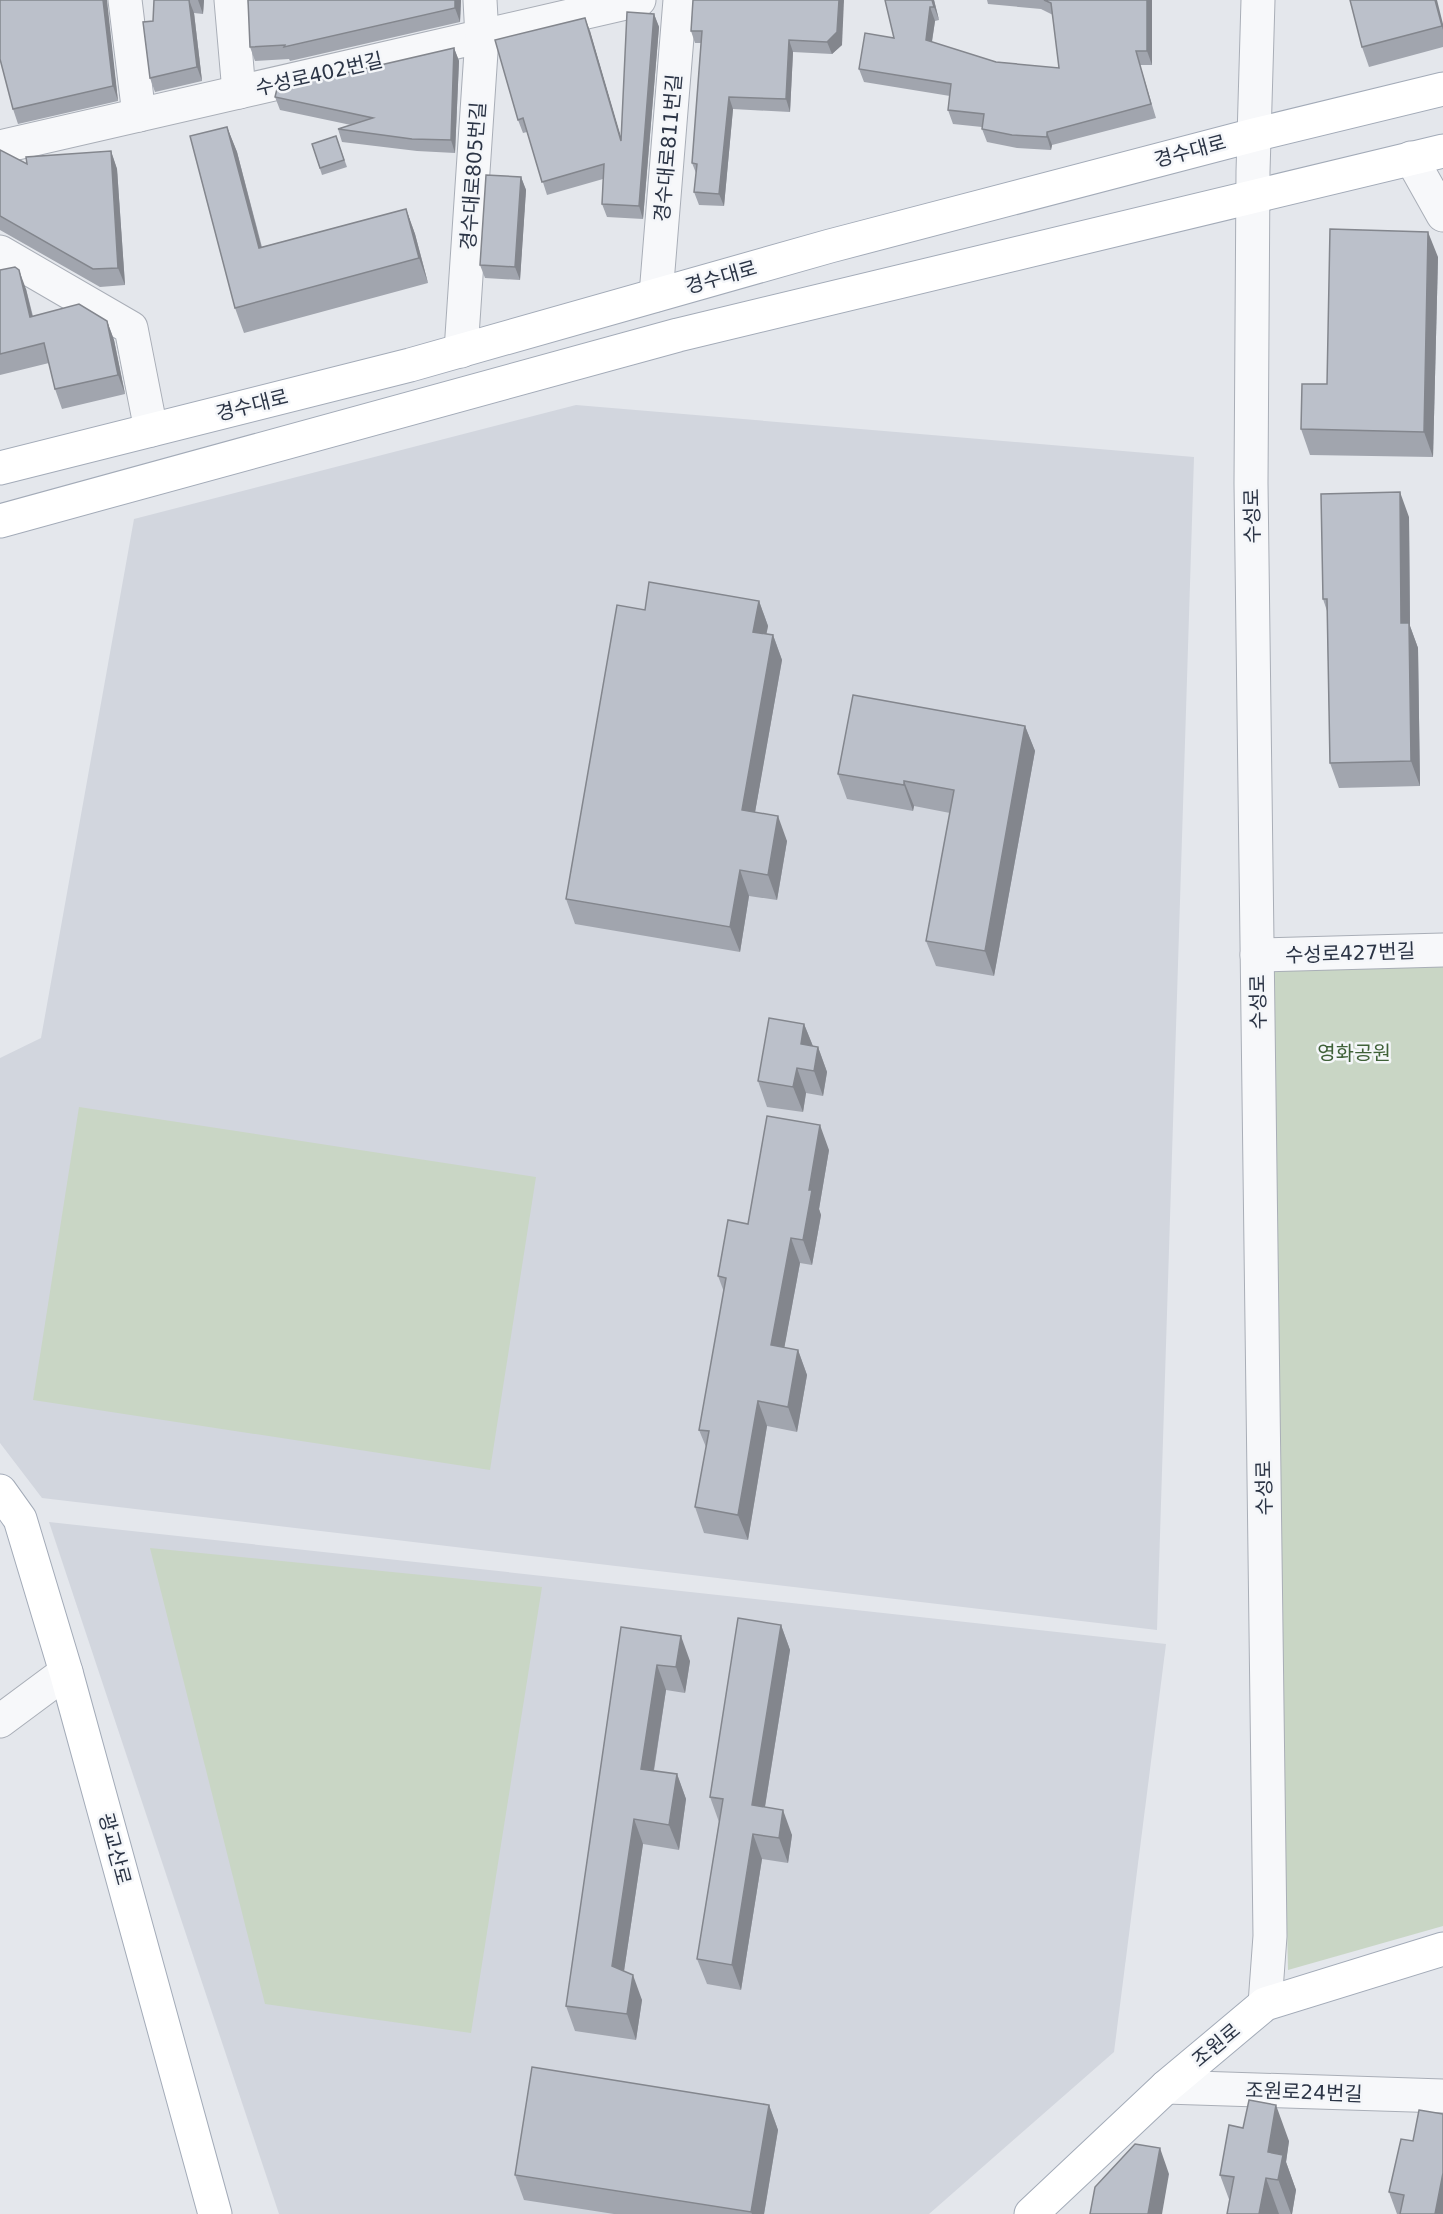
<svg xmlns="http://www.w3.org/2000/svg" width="1443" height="2214" viewBox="0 0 1443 2214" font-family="'DejaVu Sans','Noto Sans KR',sans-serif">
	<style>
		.built { fill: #d2d6de }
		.green { fill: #c9d6c5 }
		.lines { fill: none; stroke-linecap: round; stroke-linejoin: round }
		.minor-casing { stroke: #a9aeb7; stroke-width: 35 }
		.major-casing { stroke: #a3abb8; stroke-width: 35 }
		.minor { stroke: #f7f8fa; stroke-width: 33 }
		.major { stroke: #fff; stroke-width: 33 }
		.wall { fill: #a1a5ae }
		.shaded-wall { fill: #83868d }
		.building { fill: #bbc0ca; stroke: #83868d; stroke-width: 1.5 }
		.labels { text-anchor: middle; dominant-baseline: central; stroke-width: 5; stroke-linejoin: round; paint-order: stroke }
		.street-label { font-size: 20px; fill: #2b3445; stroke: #f4f6f9 }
		.park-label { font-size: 20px; fill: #3f6138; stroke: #f4f6f9 }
	</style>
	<rect width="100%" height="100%" fill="#e4e7ec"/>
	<g class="built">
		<path d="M576 405 1194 457 1157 1630 42 1498 0 1443V1058L41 1038 134 519Z"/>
		<path d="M49 1522 1166 1644 1114 2052 929 2214H279Z"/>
	</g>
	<g class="green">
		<path d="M1264 964 1443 965V1926L1288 1970Z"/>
		<path d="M79 1107 536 1177 490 1470 33 1400Z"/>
		<path d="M150 1548 542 1587 471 2033 265 2004Z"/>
	</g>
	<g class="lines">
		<defs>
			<g id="minor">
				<path d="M125 0 139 115"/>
				<path d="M231 0 239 92"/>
				<path d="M1258 0 1253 172 1251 483 1270 1936 1265 2004"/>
				<path d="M0 147 639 0"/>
				<path d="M1411 158 1443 215"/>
				<path d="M0 252 131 328 151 430"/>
				<path d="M656 295 680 0"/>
				<path d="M461 351 482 37 480 0"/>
				<path d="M1257 955 1443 950"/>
				<path d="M0 1721 66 1672"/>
				<path d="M1166 2087 1443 2096"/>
			</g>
			<g id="major">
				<path d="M0 468 410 365 830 246 1254 135 1443 89"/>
				<path d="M0 521 678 335 1443 151"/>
				<path d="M0 1491 20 1519 66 1672 215 2214"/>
				<path d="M1031 2214 1166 2087 1265 2004 1443 1949"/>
			</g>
		</defs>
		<use href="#minor" class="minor-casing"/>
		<use href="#major" class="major-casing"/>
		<use href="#minor" class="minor"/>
		<use href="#major" class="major"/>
	</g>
	<g class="wall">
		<path d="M154 0H204L203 14 194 13 202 81 155 92 150 78Z"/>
		<path d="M461 0 460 22 290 61 289 59 255 61 250 47Z"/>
		<path d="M693 0 842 45 832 54 793 52 790 112 733 109 724 206 699 205 694 192 696 173 692 163 701 43H695L691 31Z"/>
		<path d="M934 0 939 20 935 21 932 42 996 62 1059 68 1053 15 1041 9 988 4 987 0H1152V65H1140L1156 118 1052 145 1051 150 1017 148 987 142 982 129V127L953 124 948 110 950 96 864 82 859 69Z"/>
		<path d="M106 2 118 101 18 124 13 109Z"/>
		<path d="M654 14 659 27 643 219 607 217 602 204 603 179 547 195 527 132 523 133 518 120 590 31 621 139Z"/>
		<path d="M1443 24V47L1369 67 1362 47Z"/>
		<path d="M454 48 459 61 455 153 417 151 342 142 338 129 351 125 280 110 275 97Z"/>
		<path d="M227 127 237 152 262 247 406 209 415 234 428 283 244 333 235 308Z"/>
		<path d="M336 136 347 167 322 175 312 144Z"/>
		<path d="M0 150 27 164 111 151 117 169 125 285 100 287 0 230Z"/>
		<path d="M521 177 526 190 520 280 485 278 480 265Z"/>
		<path d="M1438 257 1433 457 1310 455 1301 429 1327 384Z"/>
		<path d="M0 270 26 289 33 316 107 321 114 340 125 394 62 409 55 389 49 363 0 375Z"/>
		<path d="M1409 517 1410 626 1418 648 1420 786 1339 788 1330 763 1327 611 1323 599Z"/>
		<path d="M759 601 768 626 766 634 773 635 782 660 755 812 787 841 777 900 749 896 740 952 575 924 566 899 645 610Z"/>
		<path d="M1025 726 1035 751 994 976 936 966 926 941 950 813 914 806 913 811 847 799 838 774Z"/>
		<path d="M804 1024 813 1046 818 1047 827 1072 823 1096 806 1093 803 1112 767 1107 758 1081Z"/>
		<path d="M829 1150 819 1209 821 1215 812 1265 800 1263 784 1348 798 1350 807 1375 797 1432 767 1426 748 1540 704 1533 695 1507 706 1447 699 1430 724 1292 718 1276 748 1224Z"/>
		<path d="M781 1625 790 1650 765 1807 792 1835 788 1863 762 1859 741 1990 707 1984 697 1959 719 1822 710 1797Z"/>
		<path d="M621 1627 690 1661 685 1693 666 1690 654 1771 677 1774 686 1799 679 1850 643 1844 624 1971 642 2000 636 2040 575 2031 566 2006Z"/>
		<path d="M769 2105 778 2130 764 2214H614L524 2200 515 2175Z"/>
		<path d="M1243 2128 1289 2141 1286 2162 1296 2190 1292 2214H1227L1230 2202 1220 2175Z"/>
		<path d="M1413 2141 1443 2214H1397L1389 2192Z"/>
	</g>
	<g class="shaded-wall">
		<path d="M103 0H107L118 101 113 86Z"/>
		<path d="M189 0 194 13 202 81 197 67Z"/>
		<path d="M198 0H204L203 14Z"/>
		<path d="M455 0H461L460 22 455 8Z"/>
		<path d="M839 0H844L842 45 832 54 827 42Z"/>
		<path d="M932 0H934L939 20 934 7Z"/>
		<path d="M1147 0H1152V65L1147 51Z"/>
		<path d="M1435 0H1437L1443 24V30Z"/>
		<path d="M930 7 935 21 930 53 926 40Z"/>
		<path d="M654 14 659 27 643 219 639 206Z"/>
		<path d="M585 18 590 31 626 154 621 141Z"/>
		<path d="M789 40 793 52 790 112 786 99Z"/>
		<path d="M454 48 459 61 455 153 451 140Z"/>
		<path d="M729 97 733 109 724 206 719 194Z"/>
		<path d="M227 127 237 152 268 273 259 248Z"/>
		<path d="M1047 132 1052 145 1051 150 1047 137Z"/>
		<path d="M111 151 117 169 125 285 118 268Z"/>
		<path d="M521 177 526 190 520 280 515 267Z"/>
		<path d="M406 209 415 234 428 283 419 258Z"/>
		<path d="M1428 232 1438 257 1433 457 1424 432Z"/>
		<path d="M19 270 26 289 37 336 30 317Z"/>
		<path d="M107 321 114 340 125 394 118 375Z"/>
		<path d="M1400 492 1409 517 1410 626 1418 648 1420 786 1411 761 1401 623Z"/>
		<path d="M759 601 768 626 762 657 753 632Z"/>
		<path d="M773 635 782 660 751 835 742 810Z"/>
		<path d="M1025 726 1035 751 994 976 985 951Z"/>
		<path d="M904 781 914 806 913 811 904 785Z"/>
		<path d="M778 816 787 841 777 900 768 875Z"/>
		<path d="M740 870 749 896 740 952 730 927Z"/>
		<path d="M804 1024 814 1049 801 1044Z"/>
		<path d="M818 1047 827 1072 823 1096 814 1071Z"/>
		<path d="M797 1068 806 1093 803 1112 793 1087Z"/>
		<path d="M820 1125 829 1150 819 1209 821 1215 812 1265 803 1240 809 1190Z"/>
		<path d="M791 1238 800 1263 780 1371 771 1345Z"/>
		<path d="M798 1350 807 1375 797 1432 788 1407Z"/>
		<path d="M758 1401 767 1426 748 1540 738 1515Z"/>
		<path d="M781 1625 790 1650 761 1831 752 1805Z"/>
		<path d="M681 1636 690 1661 685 1693 676 1667Z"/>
		<path d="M657 1665 666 1690 650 1794 641 1769Z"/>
		<path d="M677 1774 686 1799 679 1850 669 1825Z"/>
		<path d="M783 1810 792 1835 788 1863 779 1838Z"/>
		<path d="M634 1819 643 1844 621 1991 612 1966Z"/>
		<path d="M753 1834 762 1859 741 1990 732 1965Z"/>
		<path d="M633 1975 642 2000 636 2040 627 2014Z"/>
		<path d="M769 2105 778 2130 764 2214H752L751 2212Z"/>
		<path d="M1276 2105 1289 2141 1286 2162 1296 2190 1292 2214H1291L1268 2152Z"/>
		<path d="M1160 2148 1169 2174 1162 2214H1148Z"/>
		<path d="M1443 2173V2214H1435Z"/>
		<path d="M1266 2178 1279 2214H1259Z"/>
	</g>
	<g class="building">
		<path d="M0 0H103L113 86 13 109 0 59Z"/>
		<path d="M154 0H189L197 67 150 78 143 22 153 21Z"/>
		<path d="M248 0H455V8L284 47 285 45 250 47Z"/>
		<path d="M693 0H839L837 32 827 42 789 40 786 99 729 97 719 194 694 192 697 164 692 163 702 31H691Z"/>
		<path d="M885 0H932L934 7H930L926 40 996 62 1059 68 1051 3 1044 0H1147V51H1136L1151 104 1047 132V137L1012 135 982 129 984 114 948 110 951 84 859 69 865 33 894 38Z"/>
		<path d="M1350 0H1435L1442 26 1362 47Z"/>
		<path d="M627 12 654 14 639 206 602 204 604 164 542 182 523 118 518 120 495 40 585 18 621 141Z"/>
		<path d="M454 48 451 140 412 139 338 129 373 118 275 97 277 89Z"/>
		<path d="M227 127 259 248 406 209 419 258 235 308 190 136Z"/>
		<path d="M336 136 344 160 320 168 312 144Z"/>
		<path d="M0 150 27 164 26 157 111 151 118 268 93 269 0 216Z"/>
		<path d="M486 175 521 177 515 267 480 265Z"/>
		<path d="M1330 229 1428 232 1424 432 1301 429 1302 384H1327Z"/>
		<path d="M15 267 19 270 30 317 79 304 107 321 118 375 55 389 44 343 0 354V270Z"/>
		<path d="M1400 492 1401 623H1409L1411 761 1330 763 1327 599H1323L1321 494Z"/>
		<path d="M649 582 759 601 753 632 773 635 742 810 778 816 768 875 740 870 730 927 566 899 617 605 645 610Z"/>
		<path d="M853 695 1025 726 985 951 926 941 954 790 904 781V785L838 774Z"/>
		<path d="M769 1018 804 1024 801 1044 818 1047 814 1071 797 1068 793 1087 758 1081Z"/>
		<path d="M767 1116 820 1125 809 1190H812L803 1240 791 1238 771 1345 798 1350 788 1407 758 1401 738 1515 695 1507 709 1431 699 1430 726 1278 718 1276 728 1220 748 1224Z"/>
		<path d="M738 1618 781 1625 752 1805 783 1810 779 1838 753 1834 732 1965 697 1959 723 1799 710 1797Z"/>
		<path d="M621 1627 681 1636 676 1667 657 1665 641 1769 677 1774 669 1825 634 1819 612 1966 633 1975 627 2014 566 2006Z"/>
		<path d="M532 2067 769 2105 751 2212 515 2175Z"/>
		<path d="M1249 2100 1276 2105 1268 2152 1283 2155 1278 2180 1266 2178 1259 2214H1227L1234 2177 1220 2175 1229 2125 1243 2128Z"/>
		<path d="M1419 2110 1443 2114V2173L1435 2214H1400L1404 2195 1389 2192 1401 2139 1413 2141Z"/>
		<path d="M1135 2144 1160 2148 1148 2214H1090L1095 2187Z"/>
	</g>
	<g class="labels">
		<g class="street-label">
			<text transform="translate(319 74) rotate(-13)">수성로402번길</text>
			<text transform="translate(668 148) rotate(-85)">경수대로811번길</text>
			<text transform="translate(1190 151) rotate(-15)">경수대로</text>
			<text transform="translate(473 176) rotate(-86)">경수대로805번길</text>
			<text transform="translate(721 277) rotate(-16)">경수대로</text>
			<text transform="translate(252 405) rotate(-14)">경수대로</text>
			<text transform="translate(1252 516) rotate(-91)">수성로</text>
			<text transform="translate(1350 953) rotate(-2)">수성로427번길</text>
			<text transform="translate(1258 1002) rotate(-91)">수성로</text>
			<text transform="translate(1264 1488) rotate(-91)">수성로</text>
			<text transform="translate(115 1849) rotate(75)">광교산로</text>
			<text transform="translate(1216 2045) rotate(-40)">조원로</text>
			<text transform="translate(1304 2092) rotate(2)">조원로24번길</text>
		</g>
		<g class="park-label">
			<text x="1354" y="1053">영화공원</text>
		</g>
	</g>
</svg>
